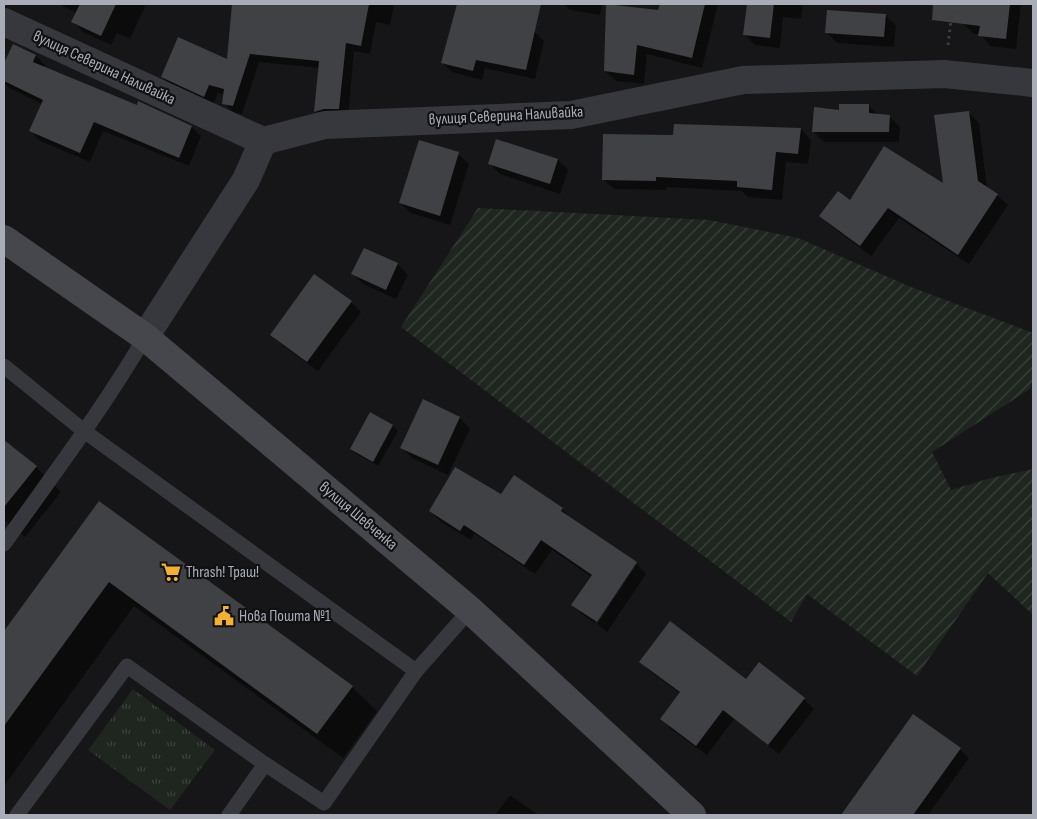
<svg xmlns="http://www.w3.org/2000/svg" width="1037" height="819" viewBox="0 0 1037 819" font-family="'Sofia Sans Condensed',sans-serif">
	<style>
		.park { fill: url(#park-tufts) }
		.garden { fill: url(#garden-furrows) }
		.shadow { fill: #0007 }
		.building { fill: #404145 }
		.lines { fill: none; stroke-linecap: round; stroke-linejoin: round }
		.path { stroke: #3d3f44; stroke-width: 3; stroke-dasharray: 2.5 4; stroke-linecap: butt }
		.lane { stroke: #37383d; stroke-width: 15 }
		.street { stroke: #37383d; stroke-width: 28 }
		.secondary { stroke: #45474d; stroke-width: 28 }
		.labels { text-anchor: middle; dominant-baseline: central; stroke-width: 4.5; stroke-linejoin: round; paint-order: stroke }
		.street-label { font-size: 16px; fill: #a8adb8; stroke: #111113 }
		.poi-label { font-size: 16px; fill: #a8adb8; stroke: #111113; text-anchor: start }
	</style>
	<defs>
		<pattern id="park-tufts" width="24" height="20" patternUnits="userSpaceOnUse" patternTransform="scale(1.25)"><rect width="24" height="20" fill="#1e261f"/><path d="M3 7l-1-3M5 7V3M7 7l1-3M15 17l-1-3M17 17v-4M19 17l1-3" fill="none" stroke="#3c433d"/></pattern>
		<pattern id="garden-furrows" width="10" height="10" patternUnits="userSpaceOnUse" patternTransform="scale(1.25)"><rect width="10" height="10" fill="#1e261f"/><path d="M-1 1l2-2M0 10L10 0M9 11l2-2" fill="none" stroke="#3c433d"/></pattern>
	</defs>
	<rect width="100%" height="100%" fill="#161618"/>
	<path class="park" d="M133 689 215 750 170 810 88 750Z"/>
	<path class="garden" d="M478 208 709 220 798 238 911 287 1033 333V379L1030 389 932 452 951 490 991 478 1033 469V615L988 573 917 676 807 594 791 622 401 327Z"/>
	<g class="shadow">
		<path d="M58 4H143L145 6 130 39 117 33 111 45 83 32 73 21 77 13Z"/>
		<path d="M233 4H316L336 6 337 4H394L390 25 376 22 370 54 354 51 348 117 324 120 315 111 319 68 259 62 242 114 233 112 224 103 225 95 218 93 213 105 171 86 162 77 228 61Z"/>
		<path d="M458 4H471L504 12 534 31 544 41 535 79 485 68 482 80 452 72 443 63Z"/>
		<path d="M564 4H602L600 15 570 10Z"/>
		<path d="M661 4H718L702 68 647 54 644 84 616 81 605 71 659 12Z"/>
		<path d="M748 4H803L801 19 783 17 780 48 755 45 744 34Z"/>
		<path d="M965 4H1021L1016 49 990 46 980 34H974L963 23Z"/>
		<path d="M885 15 896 26 894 47 837 43 827 33Z"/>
		<path d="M14 45 36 56 45 65 44 68 137 107 192 127 201 136 189 166 103 131 90 162 40 141 31 131 42 104 8 87 4 83V66Z"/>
		<path d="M868 105 878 115 889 116 900 127 899 142H824L814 132 841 111Z"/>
		<path d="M968 112 979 123 987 188 997 195 1008 205 969 264 899 218 871 256 831 226 821 216 945 185Z"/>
		<path d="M801 129 811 140 808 164 786 162 782 200 748 197 742 191 666 187V190L614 189 603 179 674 136Z"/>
		<path d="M458 154 469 164 450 225 411 213 400 203Z"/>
		<path d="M558 160 568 170 560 194 500 174 489 163Z"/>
		<path d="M365 249 398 264 408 275 396 299 363 284 353 274Z"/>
		<path d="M351 302 361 312 318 371 282 345 271 335Z"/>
		<path d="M423 401 460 418 470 429 448 475 412 458 402 448Z"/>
		<path d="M371 413 393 426 398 431 378 466 356 454 351 449Z"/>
		<path d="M4 442 36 467 61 492 25 537 4 520Z"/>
		<path d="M501 496 562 509 572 520 636 564H634L595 623 583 615 573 605 592 577 552 550 535 574 475 534 471 540 441 522 430 511Z"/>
		<path d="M99 502 352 687 377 711 343 758 134 606 4 786V632Z"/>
		<path d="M637 564 646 574 607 632 597 624Z"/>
		<path d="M641 662 746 681 804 699 814 709 779 754 734 719 707 755 672 730 661 719 681 694 651 672Z"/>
		<path d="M913 716 960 749 969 758 928 815H843Z"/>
		<path d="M510 795 538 815H495Z"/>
	</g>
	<g class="building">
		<path d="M80 4H116L101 36 71 22Z"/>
		<path d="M232 4H369L361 46 346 43 339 109H324L314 112 319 61 250 54 233 106 222 104 224 89 209 85 204 97 161 77 178 37 227 59Z"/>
		<path d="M457 4H541L526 70 476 60 473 71 441 63Z"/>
		<path d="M606 4 658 10 660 4H705L692 58 637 45 634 75 604 71Z"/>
		<path d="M747 4H774L770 38 743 35Z"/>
		<path d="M933 4H1010L1006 39 978 36 980 26 932 20Z"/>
		<path d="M827 10 886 14 884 37 825 33Z"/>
		<path d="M13 44 36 55 33 62 137 105 138 101 192 126 179 158 94 122 80 153 29 131 43 100 4 81V63Z"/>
		<path d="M839 104H869V113L890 115 889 132H812L814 107 839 110Z"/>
		<path d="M969 111 978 181 998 194 958 255 888 208 860 246 819 216 838 191 850 200 884 146 943 183 934 115Z"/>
		<path d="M674 124 801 128 798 154 776 152 772 190 737 187V181L656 177V181L602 180 603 134 673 135Z"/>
		<path d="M496 139 558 159 550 184 488 164Z"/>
		<path d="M419 140 459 152 440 216 399 203Z"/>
		<path d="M364 248 398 263 386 290 351 274Z"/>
		<path d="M314 274 352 301 307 362 270 335Z"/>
		<path d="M423 399 460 417 438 465 400 448Z"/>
		<path d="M370 412 393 425 373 462 350 449Z"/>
		<path d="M4 440 37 466 4 507Z"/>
		<path d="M455 467 501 494 514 475 563 508 561 511 637 562 597 622 571 605 592 575 541 540 524 565 464 525 460 531 429 511Z"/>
		<path d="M99 501 353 686 317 734 109 582 4 726V631Z"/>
		<path d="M670 621 746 679 759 662 805 698 768 745 723 710 696 746 660 719 680 692 639 662Z"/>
		<path d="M913 714 961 748 913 815H841Z"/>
	</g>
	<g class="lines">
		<path class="path" d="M948 45 953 4"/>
		<g class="lane">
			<path d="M4 366 84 431 416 671"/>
			<path d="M4 544C52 476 103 409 145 337"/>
			<path d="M17 815 127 666 265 764 324 803 416 671 470 610"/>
			<path d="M229 815 265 764"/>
		</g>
		<g class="street">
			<path d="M4 22 263 141 325 125 571 115 743 80 944 74 1033 83"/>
			<path d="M145 337 246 180 263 141"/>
		</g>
		<path class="secondary" d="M4 239 145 337 470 610 692 815"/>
	</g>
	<defs>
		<symbol id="supermarket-bare" viewBox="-9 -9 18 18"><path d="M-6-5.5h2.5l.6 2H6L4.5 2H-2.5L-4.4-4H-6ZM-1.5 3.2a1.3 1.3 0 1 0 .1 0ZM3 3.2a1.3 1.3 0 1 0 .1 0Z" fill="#f2b134" stroke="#111113" stroke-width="2.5" paint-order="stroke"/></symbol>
		<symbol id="civic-bare" viewBox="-9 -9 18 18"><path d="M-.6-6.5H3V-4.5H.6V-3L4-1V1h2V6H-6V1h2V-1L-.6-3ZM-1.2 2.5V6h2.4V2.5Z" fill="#f2b134" stroke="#111113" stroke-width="2.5" paint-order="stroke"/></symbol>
	</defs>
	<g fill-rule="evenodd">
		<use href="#supermarket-bare" x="157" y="558" width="28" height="28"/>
		<use href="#civic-bare" x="210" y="602" width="28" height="28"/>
	</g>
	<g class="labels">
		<g class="street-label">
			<text transform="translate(104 68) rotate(25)">вулиця Северина Наливайка</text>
			<text transform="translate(506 116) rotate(-3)">вулиця Северина Наливайка</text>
			<text transform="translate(358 516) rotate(40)">вулиця Шевченка</text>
		</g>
		<g class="poi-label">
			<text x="186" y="572">Thrash! Траш!</text>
			<text x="239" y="616">Нова Пошта №1</text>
		</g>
	</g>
	<rect width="1037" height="819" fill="none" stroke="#a8adb8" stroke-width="10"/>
</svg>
